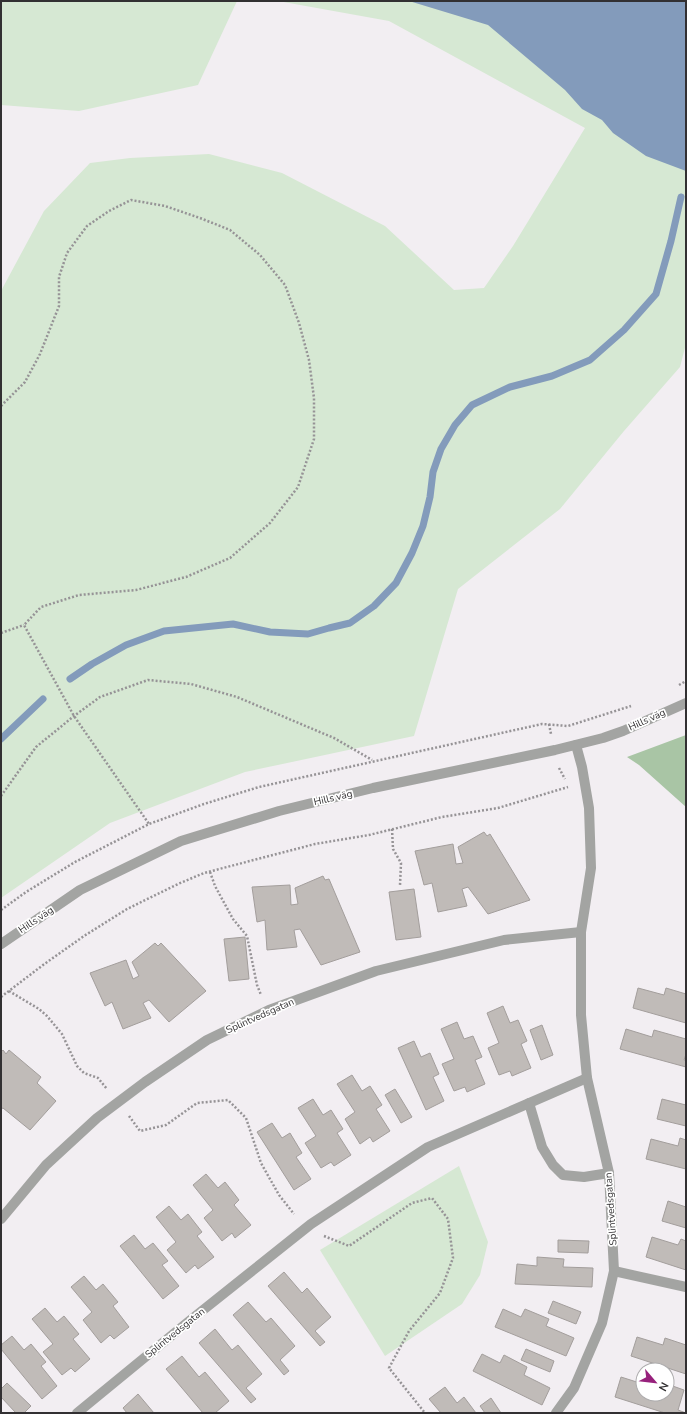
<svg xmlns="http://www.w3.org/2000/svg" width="687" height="1414" viewBox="0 0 687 1414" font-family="'Nunito Sans',sans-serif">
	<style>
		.green { fill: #d6e8d3 }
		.forest { fill: #a9c5a5 }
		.water { fill: #839bbb }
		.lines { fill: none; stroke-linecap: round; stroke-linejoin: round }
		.stream { stroke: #839bbb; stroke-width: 7 }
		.building { fill: #c0bbb8; stroke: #a39e9c }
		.path { stroke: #969396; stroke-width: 2.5; stroke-dasharray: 2 2; stroke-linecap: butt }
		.lane { stroke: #a3a4a2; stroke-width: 10 }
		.street { stroke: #a3a4a2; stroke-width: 10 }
		.labels { text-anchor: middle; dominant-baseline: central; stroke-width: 3.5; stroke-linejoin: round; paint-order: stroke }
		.street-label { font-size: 10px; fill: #323032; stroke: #fff }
	</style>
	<rect width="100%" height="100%" fill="#f2eef2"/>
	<g class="green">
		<path d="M1 1H237L198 85 79 111 1 105Z"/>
		<path d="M278 1H686V344L680 367 624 431 560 509 458 589 414 736 245 772 110 823 1 898V291L44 211 90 163 130 158 209 154 282 173 385 226 454 290 484 288 513 246 585 128 389 21Z"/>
		<path d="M459 1166 488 1242 480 1275 462 1304 385 1356 320 1250Z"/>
	</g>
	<path class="forest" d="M686 735V807L639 765 627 757Z"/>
	<path class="water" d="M409 1H686V171L646 156 613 133 602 120 582 109 565 90 488 25Z"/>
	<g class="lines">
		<g class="stream">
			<path d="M70 679 92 664 126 645 164 631 233 624 270 632 308 634 329 628 350 623 374 606 396 583 412 553 423 526 430 497 433 472 441 449 455 425 472 405 510 387 552 376 590 360 624 330 656 294 671 241 681 197"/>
			<path d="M1 739 43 699"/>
		</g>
	</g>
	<g class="building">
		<path d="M484 832 487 836 490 834 530 900 488 914 468 887 462 889 467 906 438 912 432 883 424 885 415 851 453 844 456 864 463 863 458 847Z"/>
		<path d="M323 876 325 880 329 879 360 952 321 965 300 929 294 930 297 947 267 950 265 920 257 922 252 887 290 885 291 905 298 904 295 888Z"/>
		<path d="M414 889 421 937 396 940 389 892Z"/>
		<path d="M245 937 249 979 229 981 224 939Z"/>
		<path d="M155 943 158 946 161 943 206 991 169 1022 149 1000 143 1003 151 1018 123 1029 112 1002 105 1006 90 973 126 960 133 979 139 976 132 962Z"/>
		<path d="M638 988 664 995 666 988 686 994V1023L633 1008Z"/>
		<path d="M503 1006 510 1023 518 1020 527 1041 521 1044 531 1068 512 1076 510 1071 499 1075 488 1048 499 1043 487 1013Z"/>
		<path d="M457 1022 464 1039 473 1036 482 1057 475 1060 485 1084 467 1092 465 1087 454 1091 442 1064 454 1059 441 1029Z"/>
		<path d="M542 1025 553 1055 541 1060 530 1030Z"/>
		<path d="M626 1029 652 1037 654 1030 686 1039V1054L684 1060H686V1067L620 1049Z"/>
		<path d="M414 1041 421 1057 430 1053 439 1074 433 1077 444 1101 426 1110 398 1048Z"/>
		<path d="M3 1050 6 1054 9 1050 41 1077 37 1083 56 1101 30 1130 3 1108 1 1109V1052Z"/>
		<path d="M352 1075 362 1091 370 1086 382 1105 376 1109 390 1131 373 1142 370 1137 360 1144 345 1119 355 1112 337 1084Z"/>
		<path d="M395 1089 412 1117 401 1123 385 1095Z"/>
		<path d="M313 1099 323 1115 331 1110 343 1129 337 1133 351 1155 334 1166 331 1162 321 1168 305 1143 316 1136 298 1108Z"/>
		<path d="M662 1099 686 1105V1126L657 1119Z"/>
		<path d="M272 1123 282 1138 290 1133 302 1153 296 1157 311 1179 294 1190 257 1132Z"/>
		<path d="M680 1138 686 1140V1169L646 1159 651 1139 678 1146Z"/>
		<path d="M206 1174 218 1188 225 1182 239 1200 234 1205 251 1225 235 1238 232 1233 222 1241 204 1218 213 1210 193 1185Z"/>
		<path d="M668 1201 686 1207V1228L662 1221Z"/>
		<path d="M169 1206 181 1220 188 1214 202 1232 197 1236 214 1257 198 1269 195 1265 186 1273 167 1250 176 1242 156 1217Z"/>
		<path d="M134 1235 145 1249 153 1243 168 1261 162 1265 179 1286 163 1299 120 1246Z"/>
		<path d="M652 1237 678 1245 681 1239 686 1241V1270L646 1257Z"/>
		<path d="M558 1240 589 1241 588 1253 558 1252Z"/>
		<path d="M537 1257 564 1259 563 1267 593 1268 592 1287 515 1284 517 1264 537 1266Z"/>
		<path d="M284 1272 302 1293 307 1288 331 1317 315 1331 325 1342 320 1346 268 1286Z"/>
		<path d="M84 1276 96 1290 103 1284 118 1302 113 1306 129 1327 114 1339 110 1335 101 1343 83 1320 92 1312 71 1287Z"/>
		<path d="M553 1301 581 1312 576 1324 548 1313Z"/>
		<path d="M248 1302 266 1322 271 1318 295 1346 280 1360 289 1371 284 1375 233 1315Z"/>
		<path d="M45 1308 57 1322 64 1316 79 1334 73 1339 90 1359 75 1372 71 1368 62 1375 43 1352 53 1344 32 1319Z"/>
		<path d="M503 1309 521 1317 525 1309 549 1319 546 1326 574 1338 566 1356 495 1327Z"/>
		<path d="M215 1329 232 1350 238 1345 262 1374 246 1388 256 1399 251 1403 199 1343Z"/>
		<path d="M12 1336 24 1350 31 1344 46 1362 41 1366 57 1386 42 1399 1 1349V1345Z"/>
		<path d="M637 1337 663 1345 665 1338 686 1345V1374L631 1356Z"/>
		<path d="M526 1349 554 1361 550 1372 521 1360Z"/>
		<path d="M482 1354 500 1363 504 1355 527 1367 524 1375 550 1388 542 1405 473 1371Z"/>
		<path d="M182 1356 199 1377 205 1372 229 1401 215 1413H203L166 1369Z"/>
		<path d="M621 1377 643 1384V1394H667V1384L684 1390 678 1410 686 1413H665L615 1397Z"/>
		<path d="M7 1383 31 1406 24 1413H16L1 1397V1389Z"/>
		<path d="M445 1387 457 1403 464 1397 476 1413H441L429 1399Z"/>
		<path d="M138 1394 154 1413H127L123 1408Z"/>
		<path d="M491 1398 501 1413H485L480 1406Z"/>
	</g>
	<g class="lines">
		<g class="path">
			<path d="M1 406 25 382 40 354 59 306V277L67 253 87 226 109 211 131 200 165 206 200 218 230 230 260 255 285 285 299 323 309 360 314 398V439L298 487 270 523 230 558 186 577 136 590 79 595 41 607 24 625 74 716 149 824"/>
			<path d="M1 633 24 625"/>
			<path d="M679 685 686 681"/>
			<path d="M549 724 551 734"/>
			<path d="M559 768 565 779"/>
			<path d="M1 796 36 747 74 716 100 697 148 680 191 684 237 697 334 738 372 760"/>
			<path d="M392 829 393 849 401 863 400 885"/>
			<path d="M210 872 215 886 233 919 247 936 257 985 261 995"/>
			<path d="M1 910 26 892 75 862 149 824 204 804 259 787 542 724 568 726 631 706"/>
			<path d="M9 991 39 1009 47 1016 62 1034 77 1066 84 1073 98 1078 107 1089"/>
			<path d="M1 997 43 965 84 936 127 909 178 884 204 873 315 844 369 835 442 817 498 808 568 787"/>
			<path d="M129 1116 140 1131 166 1125 197 1103 228 1100 246 1118 261 1163 279 1195 294 1214"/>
			<path d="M324 1236 349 1246 412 1203 432 1198 448 1219 453 1258 440 1293 409 1331 389 1368 425 1413"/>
		</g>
		<path class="lane" d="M529 1103 542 1147 553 1165 563 1175 584 1177 609 1173"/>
		<g class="street">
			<path d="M1 944 80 890 181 841 279 811 373 788 555 750 603 738 623 731 686 703"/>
			<path d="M1 1219 46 1165 97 1118 145 1082 207 1040 269 1010 376 971 504 940 581 932"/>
			<path d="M614 1271 686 1287"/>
			<path d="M77 1413 188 1322 311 1224 428 1147 587 1078"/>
			<path d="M556 1413 574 1388 602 1323 614 1271 609 1173 587 1078 581 1015V932L591 868 589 808 582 767 576 745"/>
		</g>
	</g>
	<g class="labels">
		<g class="street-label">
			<text transform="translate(647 720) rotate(-24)">Hills väg</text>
			<text transform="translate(333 798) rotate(-13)">Hills väg</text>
			<text transform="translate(36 920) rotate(-34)">Hills väg</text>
			<text transform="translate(260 1016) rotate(-24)">Splintvedsgatan</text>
			<text transform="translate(611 1209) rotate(-94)">Splintvedsgatan</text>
			<text transform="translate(175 1333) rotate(-39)">Splintvedsgatan</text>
		</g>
	</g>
	<rect width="687" height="1414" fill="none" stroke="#323032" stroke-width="4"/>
	<g transform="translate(655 1382) rotate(118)"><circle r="19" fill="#ffffff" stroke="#adacad"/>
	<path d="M0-3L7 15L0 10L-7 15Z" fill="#97217c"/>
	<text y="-6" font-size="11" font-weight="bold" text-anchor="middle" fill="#323032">N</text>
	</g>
</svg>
